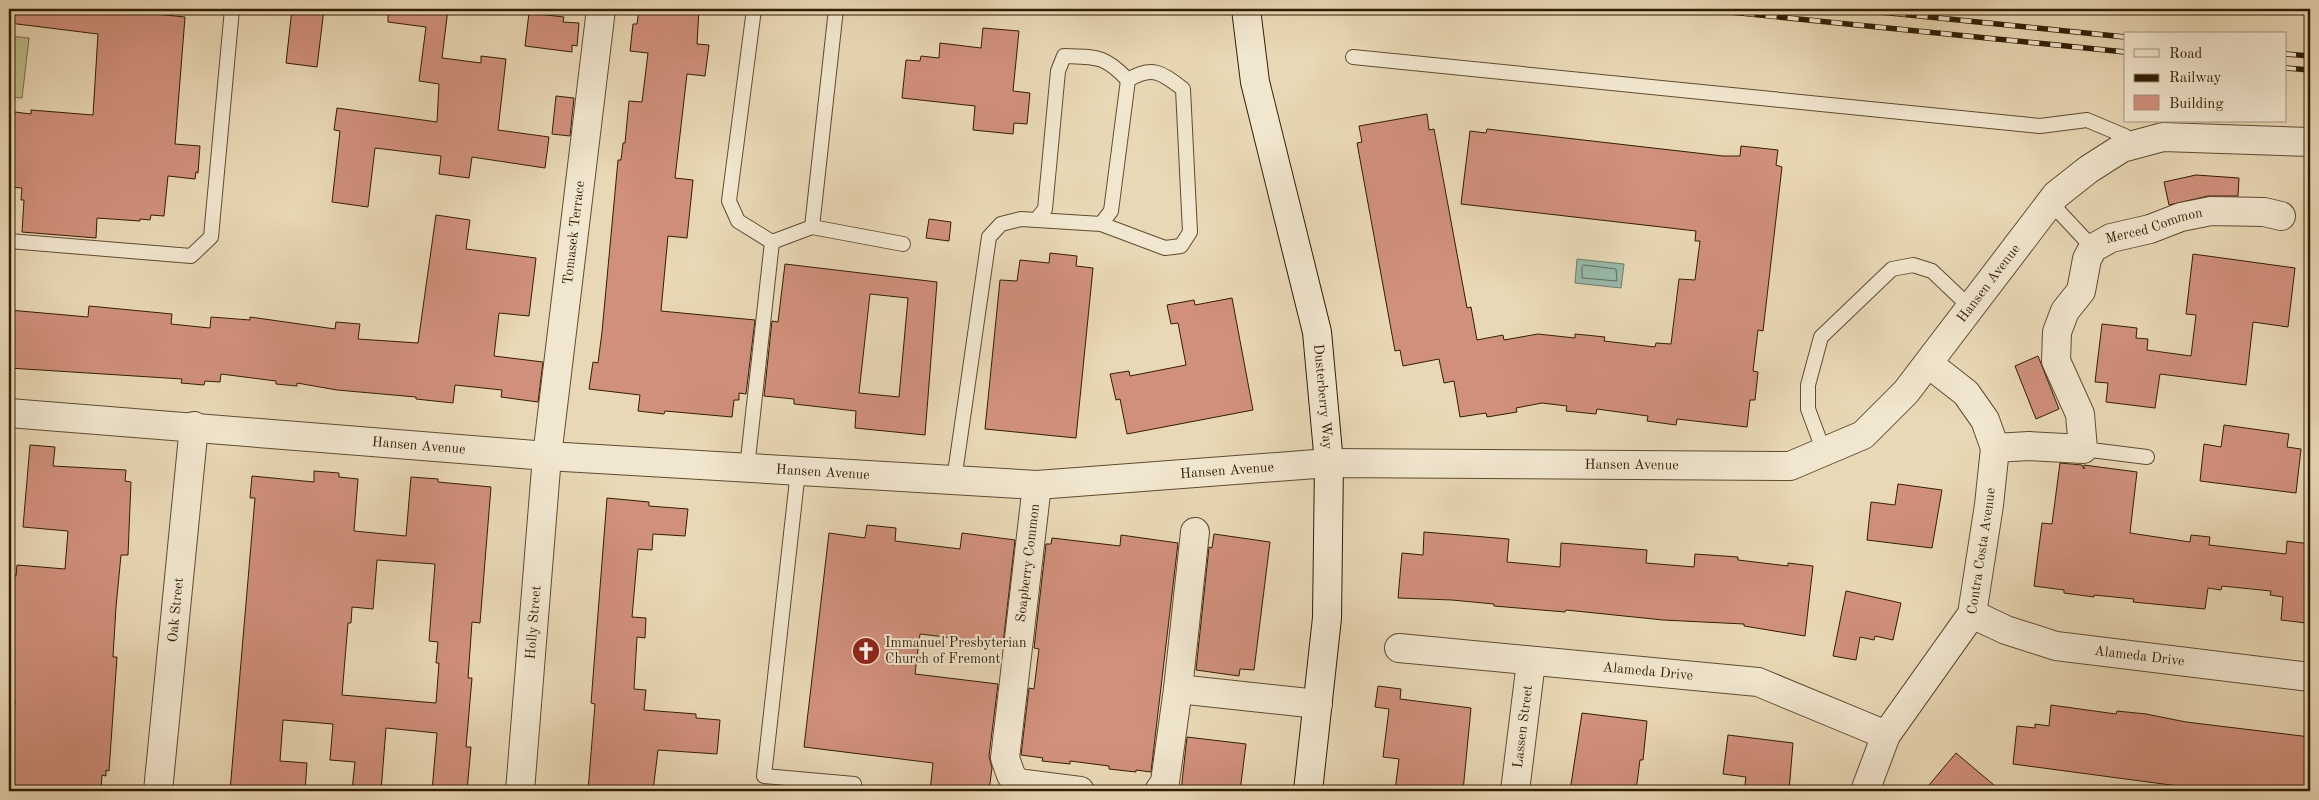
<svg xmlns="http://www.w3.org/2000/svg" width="2319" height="800" viewBox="0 0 2319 800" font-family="'Old Standard TT',serif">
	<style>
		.green { fill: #bebc88; stroke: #786d45 }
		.water { fill: #98baaa; stroke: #6f7c67 }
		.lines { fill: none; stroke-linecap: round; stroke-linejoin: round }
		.shore { stroke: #646c56; stroke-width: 1 }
		.building { fill: #d1907c; stroke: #311e02; fill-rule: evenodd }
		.lane-casing { stroke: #5f4c2f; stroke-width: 16 }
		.street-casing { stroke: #5f4c2f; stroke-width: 30 }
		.secondary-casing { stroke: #311e02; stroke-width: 30 }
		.lane { stroke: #f1e6cf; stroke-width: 14 }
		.street { stroke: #f1e6cf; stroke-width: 28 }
		.secondary { stroke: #f1e6cf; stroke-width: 28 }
		.rail-casing { stroke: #311e02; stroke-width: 5.5 }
		.rail { stroke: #f1e6cf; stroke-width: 4; stroke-dasharray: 11; stroke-linecap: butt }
		.labels { text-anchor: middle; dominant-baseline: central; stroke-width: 4; stroke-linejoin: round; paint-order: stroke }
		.street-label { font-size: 14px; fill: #311e02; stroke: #f1e6cf }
		.poi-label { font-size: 14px; fill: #311e02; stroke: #f1e6cf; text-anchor: start }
	</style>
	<rect width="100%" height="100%" fill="#e9d8b5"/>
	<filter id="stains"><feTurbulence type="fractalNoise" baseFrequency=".004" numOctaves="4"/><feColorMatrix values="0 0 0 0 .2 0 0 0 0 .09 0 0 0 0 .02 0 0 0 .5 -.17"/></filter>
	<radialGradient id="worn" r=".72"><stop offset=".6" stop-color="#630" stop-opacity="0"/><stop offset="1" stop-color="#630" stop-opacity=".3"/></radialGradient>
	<path class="green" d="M9 36 29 38 22 98 9 97Z"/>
	<path class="water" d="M1577 259 1624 264 1621 288 1575 283Z"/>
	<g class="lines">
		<path class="shore" d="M1584 265 1616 269 1617 281 1582 278V267Z"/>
	</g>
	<g class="building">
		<path d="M9 9H108L185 17 175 144 200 146 198 173 196 172 195 179 168 176 164 216 151 215 150 220 140 219V221L97 218 96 238 22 232 24 200H21L22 188 9 187V116L14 117 15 112 31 114V110L93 115 98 34 9 23Z"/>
		<path d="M292 9H324L317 67 286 63Z"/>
		<path d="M388 9H448L442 58 481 63V56L506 59 498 130 549 137 545 168 472 157 469 178 439 174 441 156 375 148 368 207 332 202 340 131 334 130 337 108 437 122 439 84 419 81 426 27 388 22Z"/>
		<path d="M639 9H699L697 44 709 45 705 76 687 74 675 178 693 180 687 238 668 236 661 311 755 320 746 394 739 393V400H734L732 417 665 411 664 414 638 411 640 395 589 389 593 362 598 363 602 332 618 160H621L623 143H625L629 101 642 102 648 53 630 51 633 24H637Z"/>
		<path d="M529 13 564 17 563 22 579 23 577 46 572 45V52L525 46Z"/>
		<path d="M983 28 1019 31 1013 91 1030 93 1027 124 1014 123 1013 134 973 130 975 106 902 98 906 60 920 61 921 56 939 58 940 43 981 48Z"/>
		<path d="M556 96 574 98 570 136 552 134Z"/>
		<path d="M1427 114 1429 130 1434 129 1467 308 1471 307 1477 340 1503 335 1504 340 1538 334 1575 338V334L1605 337 1604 341 1655 347 1656 343 1671 344 1679 279 1695 280 1700 241H1695L1696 231 1461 204 1470 131 1486 133 1487 129 1723 156H1740L1741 146 1778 150 1776 165 1782 167 1763 331 1758 330 1753 371 1758 372 1755 400H1750L1747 427 1677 419 1676 425 1647 421 1648 416 1597 409 1596 414 1566 411 1567 406 1542 403 1516 408 1517 412 1487 417 1486 413 1460 417 1454 381 1444 383 1439 359 1403 366 1400 350 1395 351 1357 143 1362 142 1359 126Z"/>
		<path d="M2196 175 2239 178 2238 196H2208L2169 205 2164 182Z"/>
		<path d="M436 215 470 220 466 249 536 258 529 316 499 313 494 356 543 362 538 402 501 397 502 390 455 385 453 403 416 399V397L337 390 297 383V386L276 384V381L221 374 220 382 205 381 204 385 181 383 182 379 9 368V310L88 317 89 306 172 314 171 324 210 328 211 317 250 320V317L335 329 336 322 360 324 358 339 418 343Z"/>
		<path d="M929 219 951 222 949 241 926 238Z"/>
		<path d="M1050 253 1077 256 1076 266 1093 268 1076 438 985 429 1000 280 1017 281 1020 260 1049 263Z"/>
		<path d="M2193 254 2295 268 2288 327 2253 322 2246 385 2160 374 2155 408 2106 402 2108 383 2095 382 2102 324 2137 328 2136 338 2148 339 2147 350 2191 356 2196 315 2186 314Z"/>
		<path d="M785 264 937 282 925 435 855 428 856 411 794 404V399L764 396 772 321 778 322ZM870 294 908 298 899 397 859 393Z"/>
		<path d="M1232 298 1253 410 1127 434 1120 399 1116 400 1110 374 1129 371 1130 376 1186 365 1178 323 1171 324 1167 305 1194 300 1195 305Z"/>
		<path d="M2038 356 2059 409 2036 419 2015 366Z"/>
		<path d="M2224 425 2289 434 2287 447 2301 449 2296 493 2200 481 2204 444 2221 447Z"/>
		<path d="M30 445 55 447 53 466 126 470 125 481 131 482 128 555H121L116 607 113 657H117L109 771 106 770V776L102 775 101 788H96V791L30 789 29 791H9L15 700 9 699V575L16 576 17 565 65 569 68 531 23 527Z"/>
		<path d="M2060 463 2082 465 2084 469V465L2137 472 2130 533 2190 542 2191 535 2210 537 2209 545 2286 554 2287 541 2310 544V587L2306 623 2281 620 2283 597 2270 595 2271 591 2222 586 2221 590 2208 588 2205 609 2133 602 2134 599 2094 595V597L2064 593V590L2034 586 2042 523 2052 524Z"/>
		<path d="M314 471 339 473V477L358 479 354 531 406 536 411 477 438 479V482L491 487 480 623 472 622 468 678H472L466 747H471L467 791H432L437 733 386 728 381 791 352 790 355 762 330 760 333 724 283 720 280 761 307 763 305 791H230L255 498H250L252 476 314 482ZM377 560 435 564 429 641 438 642 436 663H439L436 703 342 695 348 623H351L352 607 373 609Z"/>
		<path d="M1898 484 1942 490 1932 548 1867 540 1871 502 1895 505Z"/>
		<path d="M607 498 649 502V506L688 509 685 536 653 534 652 550 638 549 632 617 646 618 645 638 637 637 634 689 646 690 644 710 696 714V718L720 720 717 754 658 750 653 791H588L595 704 591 703Z"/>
		<path d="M867 525 896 528 895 541 960 549 962 533 1015 540 1003 644 920 634 915 674 998 684 989 756 992 768 989 791H930L933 763 804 747 829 533 865 538Z"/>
		<path d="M1424 532 1509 539 1507 562 1560 567 1561 543 1647 550 1646 563 1694 567 1695 554 1738 557V560L1788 566V563L1813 566 1805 636 1744 626V624L1663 620 1566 610 1565 612 1494 606V604L1452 600 1398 598 1402 553 1423 555Z"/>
		<path d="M1214 534 1270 542 1254 670 1240 669 1239 676 1196 670 1209 547 1212 548Z"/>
		<path d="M1121 535 1178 543 1151 772 1136 770V772L1109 769V766L1070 761V764L1042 761 1043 758 1021 755 1029 688 1034 689 1039 649 1034 648 1046 544H1051L1052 538 1120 546Z"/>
		<path d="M1846 591 1901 603 1893 640 1875 636 1874 640 1860 637 1856 660 1833 656Z"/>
		<path d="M1378 686 1401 689 1400 699 1471 708 1463 791H1395L1399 759 1383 757 1389 709 1375 707Z"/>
		<path d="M2051 705 2116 714 2117 711 2146 714 2186 722 2310 737V791H2216L2013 764 2017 726 2035 728V724L2049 726Z"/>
		<path d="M1582 713 1647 721 1643 760H1640L1636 791H1570Z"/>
		<path d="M1728 735 1793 743 1789 791H1744L1746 777 1723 774Z"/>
		<path d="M1187 737 1246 744 1240 791H1181Z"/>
		<path d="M1956 753 2001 791H1924Z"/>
	</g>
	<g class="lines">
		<defs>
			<g id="lane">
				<path d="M754 9 729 201 738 221 772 242"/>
				<path d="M1353 57 2040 126 2087 120 2125 136 2132 146"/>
				<path d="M2050 202 2093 248"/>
				<path d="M1036 220 1045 209 1058 71 1064 56C1097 57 1104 55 1128 80"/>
				<path d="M812 227 903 244"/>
				<path d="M9 241 191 256 211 237 232 9"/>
				<path d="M2083 449 2147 457"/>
				<path d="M1824 452 1808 409V385L1821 337 1892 269 1913 265 1932 271 1971 308"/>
				<path d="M747 468 772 242 812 227 836 9"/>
				<path d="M798 471 764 776 854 784"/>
				<path d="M954 480 989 237 1001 224 1021 219 1101 224 1165 248 1181 246 1190 232 1183 89C1162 73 1153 65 1128 80L1111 211 1101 224"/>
			</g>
			<g id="street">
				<path id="s1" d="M9 413 547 456 1037 485 1329 463 1790 466 1863 435 1906 392 2056 195 2089 169 2122 148 2163 137 2310 142"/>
				<path id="s2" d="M1995 448 2029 446 2083 449 2080 414 2056 361 2057 332 2065 311 2081 291 2087 259 2093 248 2111 238 2150 229 2181 217 2211 211 2264 212 2281 216"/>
				<path d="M1037 485 1005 758 1011 775 1017 783 1080 791"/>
				<path id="s3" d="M1972 614 2006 630 2056 646 2310 677"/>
				<path id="s4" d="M1399 648 1758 682 1886 735"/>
				<path d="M1178 689 1318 704"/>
				<path id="s5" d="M158 791 194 426"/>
				<path id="s6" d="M520 791 547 456 601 9"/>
				<path d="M1159 791 1165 782 1178 689 1195 532"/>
				<path id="s7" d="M1515 791 1531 662"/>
				<path id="s8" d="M1865 791 1886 735 1972 614 1989 505 1995 448 1985 420 1966 393 1929 364"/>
			</g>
			<g id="secondary">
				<path id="s9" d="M1246 9 1255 82 1317 332 1329 463 1327 618 1308 791"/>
			</g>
		</defs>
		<use href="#lane" class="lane-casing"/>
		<use href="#street" class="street-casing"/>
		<use href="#secondary" class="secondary-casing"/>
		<use href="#lane" class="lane"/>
		<use href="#street" class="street"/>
		<use href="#secondary" class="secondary"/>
		<defs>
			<g id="rail">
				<path d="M1700 9 2125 52"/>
				<path d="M1851 9 2125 37"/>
				<path d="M2285 54 2310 56"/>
				<path d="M2285 68 2310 70"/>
			</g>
		</defs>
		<use href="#rail" class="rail-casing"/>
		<use href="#rail" class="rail"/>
	</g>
	<defs>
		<symbol id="church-disc" viewBox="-11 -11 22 22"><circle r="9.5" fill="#8f2418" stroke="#f1e6cf"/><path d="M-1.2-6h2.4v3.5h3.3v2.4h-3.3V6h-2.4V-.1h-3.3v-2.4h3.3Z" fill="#fff"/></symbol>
	</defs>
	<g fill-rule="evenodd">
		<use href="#church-disc" x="850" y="635" width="32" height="32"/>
	</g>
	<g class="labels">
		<g class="street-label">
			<text stroke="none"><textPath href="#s2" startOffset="369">Merced Common</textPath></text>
			<text stroke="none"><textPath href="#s6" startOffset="561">Tomasek Terrace</textPath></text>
			<text stroke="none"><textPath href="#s1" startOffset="2061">Hansen Avenue</textPath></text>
			<text stroke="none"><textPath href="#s9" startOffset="396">Dusterberry Way</textPath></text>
			<text stroke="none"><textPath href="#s1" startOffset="411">Hansen Avenue</textPath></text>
			<text stroke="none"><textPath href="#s1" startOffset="1626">Hansen Avenue</textPath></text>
			<text stroke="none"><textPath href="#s1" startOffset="1221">Hansen Avenue</textPath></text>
			<text stroke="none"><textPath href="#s1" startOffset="816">Hansen Avenue</textPath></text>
			<text stroke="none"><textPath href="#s8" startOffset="272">Contra Costa Avenue</textPath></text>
			<text transform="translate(1028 563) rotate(-83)">Soapberry Common</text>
			<text stroke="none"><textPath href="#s5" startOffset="182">Oak Street</textPath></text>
			<text stroke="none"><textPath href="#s6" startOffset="169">Holly Street</textPath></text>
			<text stroke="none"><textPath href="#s3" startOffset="174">Alameda Drive</textPath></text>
			<text stroke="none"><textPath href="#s4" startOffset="250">Alameda Drive</textPath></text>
			<text stroke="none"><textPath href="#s7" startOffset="65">Lassen Street</textPath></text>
		</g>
		<g class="poi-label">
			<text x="885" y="643">Immanuel Presbyterian<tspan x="885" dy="16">Church of Fremont</tspan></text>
		</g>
	</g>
	<rect width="2319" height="800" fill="none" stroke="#e9d8b5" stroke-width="30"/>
	<rect x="10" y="10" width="2299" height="780" fill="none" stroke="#311e02" stroke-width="2.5"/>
	<rect x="15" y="15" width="2289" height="770" fill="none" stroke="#311e02"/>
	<rect x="2124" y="32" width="162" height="90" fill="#f1e6cf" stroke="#a4967d"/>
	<rect x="2134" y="49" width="25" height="8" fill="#f1e6cf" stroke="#a4967d"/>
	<text x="2169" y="58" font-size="15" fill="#311e02">Road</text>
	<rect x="2134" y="74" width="25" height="8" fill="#311e02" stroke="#a4967d"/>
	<text x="2169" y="82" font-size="15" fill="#311e02">Railway</text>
	<rect x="2134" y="95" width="25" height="15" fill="#d1907c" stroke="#a4967d"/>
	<text x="2169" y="108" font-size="15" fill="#311e02">Building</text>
	<rect width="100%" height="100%" filter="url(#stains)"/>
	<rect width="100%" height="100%" fill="url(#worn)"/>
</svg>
